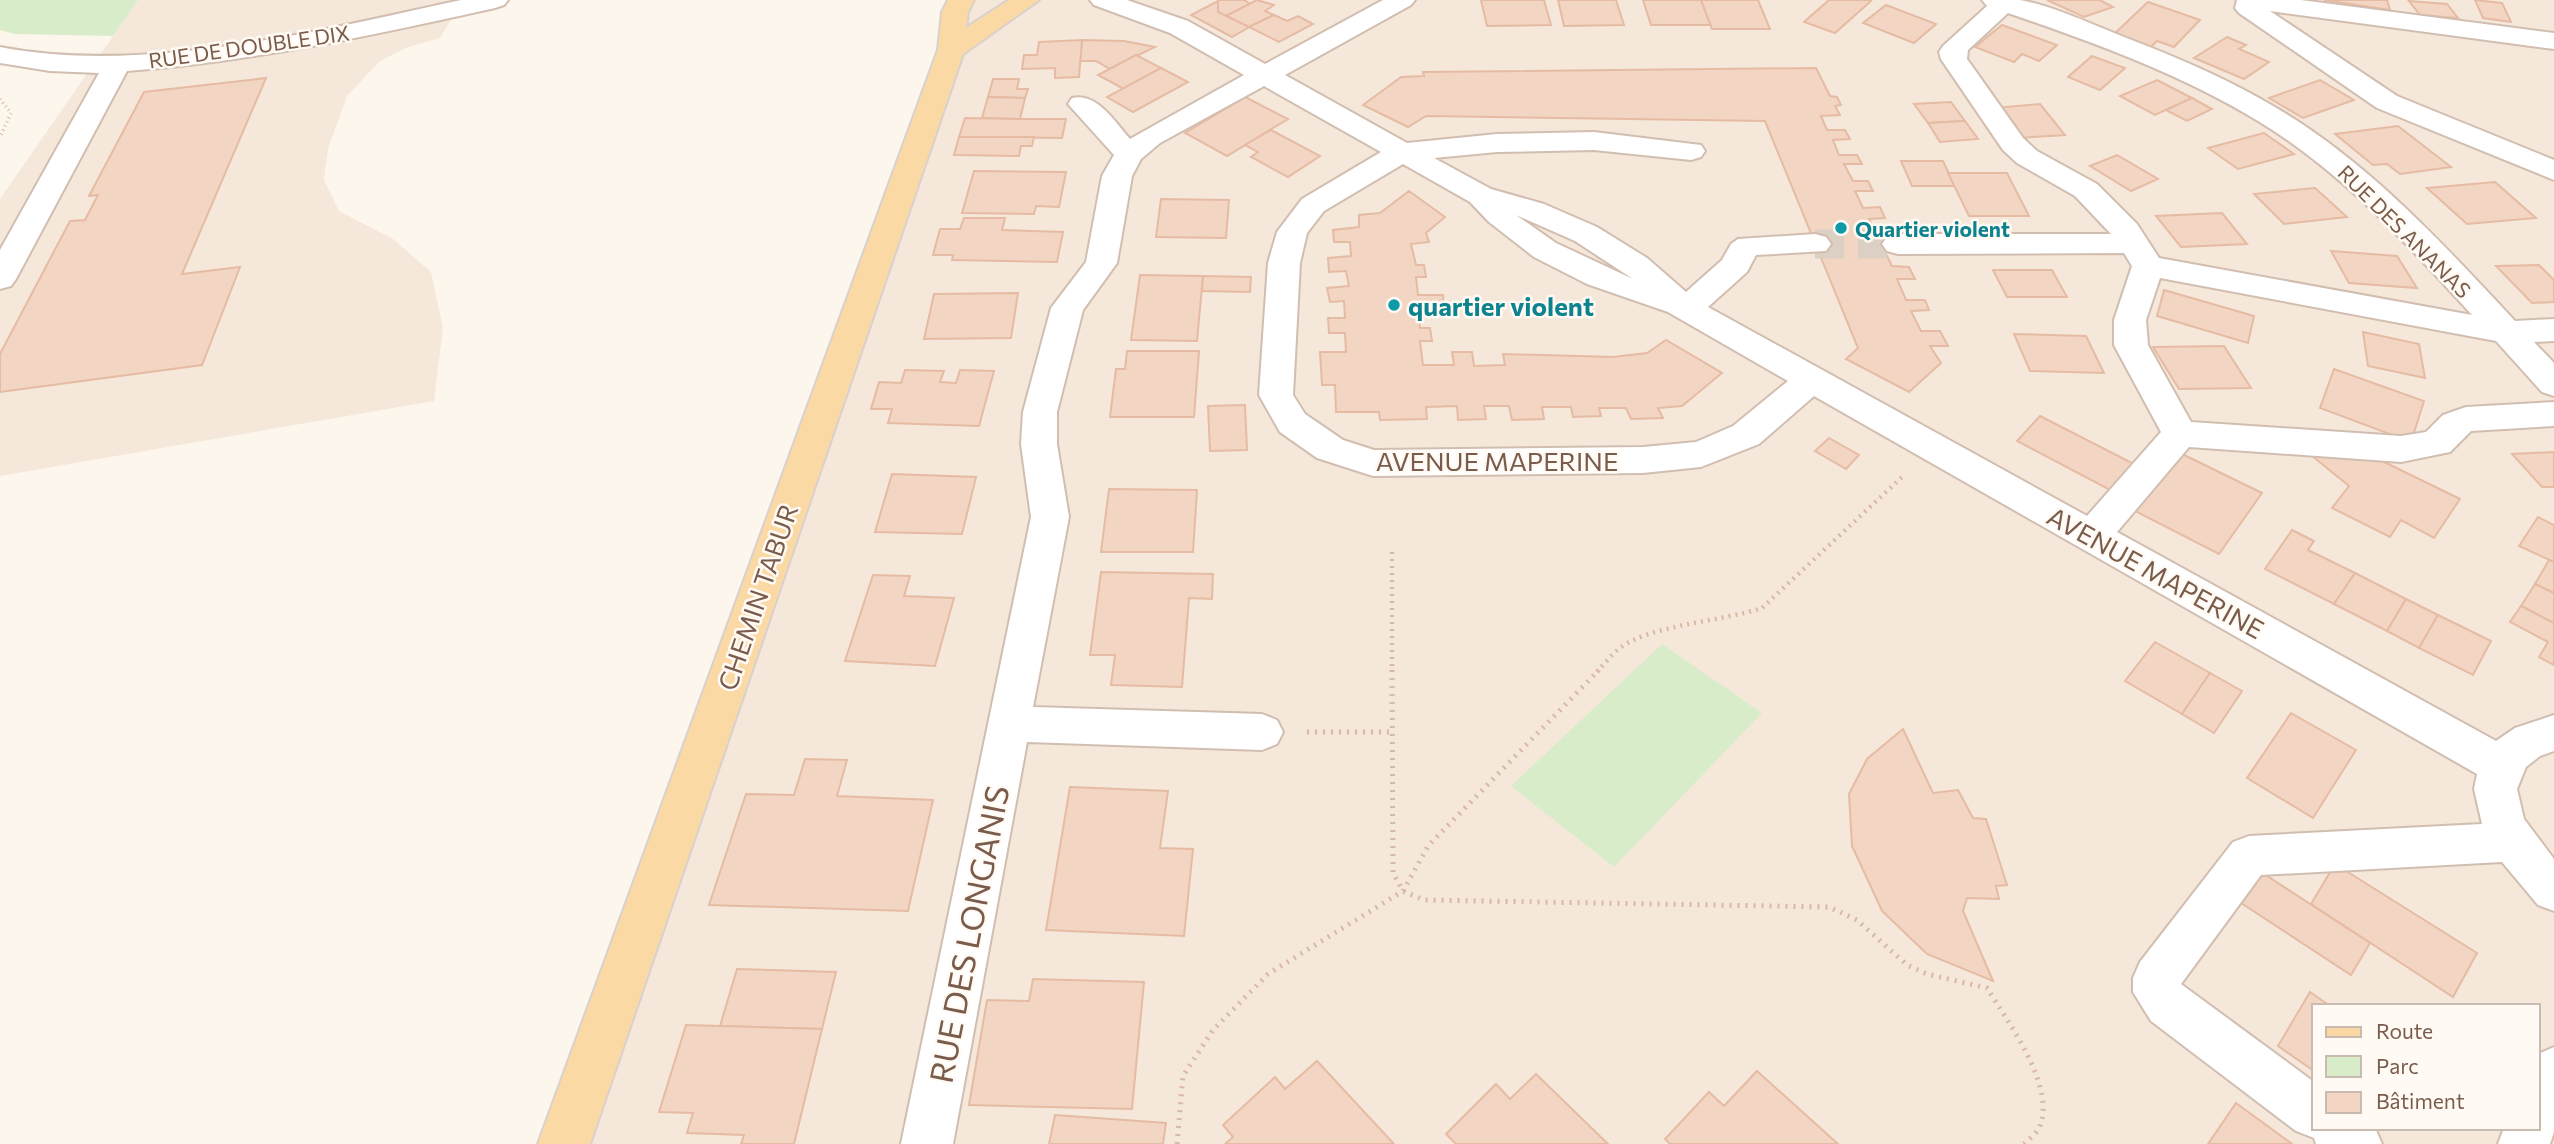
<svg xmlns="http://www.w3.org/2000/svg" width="2554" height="1144" viewBox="0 0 2554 1144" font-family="Commissioner,sans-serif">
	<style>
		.residential { fill: #f5e8da; fill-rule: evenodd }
		.green { fill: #d8ecc9 }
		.building { fill: #f3d5c3; stroke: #e6bba3; stroke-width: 2 }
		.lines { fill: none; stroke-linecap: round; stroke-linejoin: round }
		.minor-tunnel { stroke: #dcd0c4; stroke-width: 29; stroke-dasharray: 29 14; stroke-linecap: butt }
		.minor-casing { stroke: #d1beb0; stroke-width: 4 }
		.major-casing { stroke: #dad1cd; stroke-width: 4 }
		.path-far2 { stroke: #d9b8a5; stroke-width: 3.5; stroke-dasharray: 1 3.5; stroke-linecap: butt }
		.path-far1 { stroke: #d9b8a5; stroke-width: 4.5; stroke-dasharray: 2 5; stroke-linecap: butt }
		.path { stroke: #d9b8a5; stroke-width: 5; stroke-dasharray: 2 6; stroke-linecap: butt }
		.minor { fill: #fff; fill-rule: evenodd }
		.major { fill: #fbd9a5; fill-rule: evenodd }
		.culture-dot { fill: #0f9aa8; stroke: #fffaf3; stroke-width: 2.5 }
		.labels { text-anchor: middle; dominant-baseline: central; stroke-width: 5; stroke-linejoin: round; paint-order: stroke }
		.far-street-label { font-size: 21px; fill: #7a5c4d; stroke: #fffaf3 }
		.far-culture-label { font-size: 21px; font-weight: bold; fill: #0d838f; stroke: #fffaf3; text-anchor: start }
		.culture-label { font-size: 26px; font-weight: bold; fill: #0d838f; stroke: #fffaf3; text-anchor: start }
		.street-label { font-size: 26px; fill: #7a5c4d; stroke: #fffaf3 }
		.near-street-label { font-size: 32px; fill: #7a5c4d; stroke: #fffaf3 }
	</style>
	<rect width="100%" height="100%" fill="#fdf6ec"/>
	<g class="residential">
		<path d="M138 0H463L440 38 405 48 379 62 347 96 328 149 324 180 339 211 393 239 431 272 443 328 434 401 0 476V199Z"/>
		<path d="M946 0H2554V1144H592L965 35ZM2314 1006H2538V1128H2314Z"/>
	</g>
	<g class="green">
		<path d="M0 0H138L113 36 15 34 0 30Z"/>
		<path d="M1662 644 1762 713 1614 867 1511 786Z"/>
	</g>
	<g class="building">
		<path d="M1218 0H1244L1250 4 1226 16 1218 12Z"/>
		<path d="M1257 0 1274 5 1265 11 1274 15 1249 27 1226 16Z"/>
		<path d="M1481 0H1544L1551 25 1487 26Z"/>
		<path d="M1558 0H1616L1624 25 1564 26Z"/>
		<path d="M1643 0H1701L1711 25H1651Z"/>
		<path d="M1701 0H1758L1770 29H1712Z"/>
		<path d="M1829 0H1868L1871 1 1835 33 1804 22Z"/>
		<path d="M2047 0H2100L2113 7 2084 17Z"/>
		<path d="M2324 0H2387L2390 10Z"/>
		<path d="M2475 0 2502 3 2511 22 2483 18Z"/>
		<path d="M1218 1V12L1249 27 1232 37 1191 15Z"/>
		<path d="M2409 1 2447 4 2458 18 2420 15Z"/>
		<path d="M2148 2 2200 20 2174 47 2157 41 2150 48 2113 35Z"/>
		<path d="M1886 5 1936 24 1914 43 1863 23Z"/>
		<path d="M1274 15 1287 21 1298 16 1313 24 1279 42 1249 27Z"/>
		<path d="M2002 25 2057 45 2039 61 2022 54 2014 62 1975 47Z"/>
		<path d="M2227 37 2246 45 2239 49 2269 62 2244 79 2194 58Z"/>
		<path d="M1082 40 1124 41 1155 47 1110 69 1096 61H1080Z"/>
		<path d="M1082 40 1079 77 1055 78V68L1022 69 1024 55H1037L1039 42Z"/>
		<path d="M1136 55 1161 68 1124 89 1098 75Z"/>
		<path d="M2092 56 2125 68 2100 90 2068 77Z"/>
		<path d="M1161 68 1188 82 1133 112 1107 97Z"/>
		<path d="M1816 68 1830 96 1837 97 1841 105 1835 106 1840 115 1821 116 1827 130H1845L1850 139 1833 140 1839 155H1857L1862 164H1844L1853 181H1868L1873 191H1855L1863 208 1880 207 1885 218 1869 219 1878 236 1894 237 1900 249 1883 248 1892 266 1909 267 1915 279H1897L1906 300H1925L1929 310 1911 311 1921 331H1940L1948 346H1930L1941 363 1909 392 1846 359 1858 348 1765 121 1426 116 1408 127 1363 105 1401 77 1424 76 1423 72Z"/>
		<path d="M266 78 182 274 240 267 202 365 0 392V354L70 221 85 220 98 195 89 196 144 92Z"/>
		<path d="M993 79H1019L1017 89H1028L1025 98 988 97Z"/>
		<path d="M2157 80 2192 98 2155 115 2120 96Z"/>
		<path d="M2320 80 2354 100 2303 118 2269 98Z"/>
		<path d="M988 97 1025 98 1020 119 982 118Z"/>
		<path d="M1245 97 1288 119 1227 156 1185 133Z"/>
		<path d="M2192 98 2212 109 2187 121 2166 110Z"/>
		<path d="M1951 102 1965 121 1928 123 1914 104Z"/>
		<path d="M2040 104 2065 135 2018 138 1994 108Z"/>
		<path d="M965 118 1020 119H1066L1062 138 959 137Z"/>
		<path d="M1965 121 1978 139 1940 142 1928 123Z"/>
		<path d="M2398 126 2451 167 2400 174 2387 164 2373 165 2335 134Z"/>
		<path d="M1271 130 1320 156 1288 177 1251 157 1258 152 1245 145Z"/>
		<path d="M2264 133 2294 154 2238 169 2208 148Z"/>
		<path d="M959 137H1034L1032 146H1021L1019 156 954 155Z"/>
		<path d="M2117 155 2158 179 2131 191 2090 166Z"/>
		<path d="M1901 161H1943L1955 186H1912Z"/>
		<path d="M974 171 1066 172 1059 207 1036 206 1034 214 962 213Z"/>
		<path d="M1948 173H2007L2029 216H1969Z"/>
		<path d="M2495 182 2536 218 2467 224 2427 188Z"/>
		<path d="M2315 188 2347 217 2284 224 2254 194Z"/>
		<path d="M1409 191 1445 217 1426 233 1429 242 1411 244 1416 265H1424L1426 277H1416L1418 295H1443L1444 308H1418L1420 328H1430L1432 341H1420L1423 365H1454L1452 352H1472L1474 366 1505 365 1503 354 1613 357 1647 353 1666 340 1722 373 1682 406 1658 408 1663 418 1631 419 1626 408H1599L1601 416 1573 417 1571 407H1542L1544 419 1512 420 1509 406H1484L1486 419 1458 420 1457 406 1426 407 1427 419 1380 420 1379 412H1336L1335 385H1322L1320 352H1346L1345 333H1329L1328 318H1345L1344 301 1330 302 1327 288 1349 286 1346 271 1329 272 1328 258 1351 256 1350 242H1334L1333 230 1359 227V215L1380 213Z"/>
		<path d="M1161 199 1229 200 1226 238 1156 237Z"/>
		<path d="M2222 213 2247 244 2181 247 2156 216Z"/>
		<path d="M964 218H1005L1002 230 1063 232 1057 262 952 260 953 255H933L940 229H960Z"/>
		<path d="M2331 251 2397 256 2417 288 2349 283Z"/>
		<path d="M2539 265 2554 280V302L2532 303 2496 266Z"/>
		<path d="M1993 270H2052L2067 297H2007Z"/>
		<path d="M1140 275 1203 276 1197 341 1131 340Z"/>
		<path d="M1203 276 1251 277 1250 292 1202 291Z"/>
		<path d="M2164 290 2254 316 2248 343 2157 316Z"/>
		<path d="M1018 293 1011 338 924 339 934 294Z"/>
		<path d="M2363 332 2419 344 2425 378 2368 366Z"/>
		<path d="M2014 334 2086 336 2104 373 2030 371Z"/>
		<path d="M2224 346 2251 388 2179 389 2153 347Z"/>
		<path d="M1127 351H1199L1194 417H1110L1116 369H1125Z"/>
		<path d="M2334 369 2424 401 2411 442 2320 408Z"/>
		<path d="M905 370 944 371 940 382 956 383 960 370 994 371 979 426 888 423 892 409H871L879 382 901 383Z"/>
		<path d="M1245 405 1247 450 1210 451 1208 406Z"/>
		<path d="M2040 416 2134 464 2112 491 2017 441Z"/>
		<path d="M1829 438 1859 455 1846 469 1815 451Z"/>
		<path d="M2301 447 2372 456 2460 499 2434 538 2401 520 2390 537 2332 508 2349 486Z"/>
		<path d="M2176 451 2262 493 2219 554 2131 509Z"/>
		<path d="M2554 452V487H2542L2512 454Z"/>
		<path d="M892 474 976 477 962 534 875 532Z"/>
		<path d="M1109 489 1197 490 1193 552H1101Z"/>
		<path d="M2538 517 2554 525V562L2519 546Z"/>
		<path d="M2292 530 2314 541 2308 550 2355 573 2334 604 2265 569Z"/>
		<path d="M2549 560 2554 562V593L2535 584Z"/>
		<path d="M1101 572 1213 574 1212 599 1189 598 1182 687 1111 685 1115 655H1090Z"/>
		<path d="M2355 573 2406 599 2387 631 2334 604Z"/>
		<path d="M873 575 910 576 904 596 954 598 935 666 845 661Z"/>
		<path d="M2535 584 2554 593V623L2521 606Z"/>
		<path d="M2406 599 2438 615 2419 648 2387 631Z"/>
		<path d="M2521 606 2554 623V665L2539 657 2548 642 2510 622Z"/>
		<path d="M2438 615 2491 641 2473 675 2419 648Z"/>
		<path d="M2155 642 2210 673 2182 714 2125 681Z"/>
		<path d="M2210 673 2242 691 2214 733 2182 714Z"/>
		<path d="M2291 713 2356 750 2313 818 2247 778Z"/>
		<path d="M1903 729 1933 793 1958 790 1973 818 1986 819 2007 885 1996 886 1999 899 1967 898 1963 911 1993 981 1927 954 1882 911 1852 846 1849 794 1867 759Z"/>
		<path d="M805 759 847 760 837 796 933 800 908 911 709 905 746 794 794 795Z"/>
		<path d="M1070 787 1168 791 1160 848 1193 849 1184 936 1046 930Z"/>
		<path d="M2335 864 2477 953 2453 997 2311 904Z"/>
		<path d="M2258 870 2370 943 2351 975 2238 901Z"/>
		<path d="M737 969 836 972 822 1029 720 1026Z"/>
		<path d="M1033 979 1144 982 1132 1109 969 1105 987 1000 1029 1001Z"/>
		<path d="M2310 992 2330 1006H2314V1071L2278 1046Z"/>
		<path d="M686 1025 822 1029 794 1144H741L744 1135 687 1133 693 1113 659 1112Z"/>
		<path d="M1317 1061 1394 1144H1225L1233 1137 1223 1125 1275 1077 1285 1089Z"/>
		<path d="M1757 1071 1838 1144H1670L1665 1139 1709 1092 1724 1106Z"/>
		<path d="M1536 1074 1608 1144H1456L1446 1134 1496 1084 1510 1099Z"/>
		<path d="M2236 1103 2292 1144H2208Z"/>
		<path d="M1055 1115 1166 1123 1163 1144H1049Z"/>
	</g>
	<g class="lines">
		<path class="minor-tunnel" d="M1815 244H1898"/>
		<defs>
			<g id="minor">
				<path d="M461 0H508L504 5 495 8C373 35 251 62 127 71L16 279 11 286 0 289V250L99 73 50 71 0 63V47C144 75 318 31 461 0Z"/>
				<path d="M1090 0H1127L1188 21 1265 64 1383 0H1415L1411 5 1285 75 1407 143 1497 134 1594 132 1701 145 1705 151 1701 157 1691 160 1594 150 1497 152 1434 158 1491 189 1544 204 1597 227 1647 258 1686 292 1722 260 1731 244 1738 239 1815 234 1826 237 1831 244 1826 251 1756 255 1747 272 1708 307 2087 516 2161 432 2114 345V320L2132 266 2124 253 1898 254 1887 251 1882 244 1887 237 1898 234H2111L2075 196 2017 163 2003 150 1941 59 1939 52 1943 46 1987 6 1982 0C1994 0 2008 0 2019 0 2048 4 2096 26 2124 37 2184 60 2242 85 2296 120 2379 174 2448 249 2515 321L2554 319V341L2534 342 2554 363V396L2542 392 2496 341 2160 278 2146 320 2148 345 2191 422 2401 436 2426 432 2443 415 2466 407 2554 402V426L2471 431 2450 452 2401 462 2189 447 2117 532 2496 741 2515 728 2554 715V751L2540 756 2526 767 2517 789 2524 819 2554 859V911L2538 905 2502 862 2261 875 2181 984 2314 1082V1128H2375L2382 1144H2316L2314 1138 2296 1131 2151 1021 2133 992V978L2140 962 2233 842 2249 836 2482 824 2474 789 2477 774 1814 396 1759 444 1701 467 1643 473 1373 476 1317 458 1280 432 1259 395 1268 263 1277 232 1302 199 1381 152 1264 86 1160 143 1141 159 1132 176 1117 263 1083 310 1057 412V444L1069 517 1033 707 1262 714 1277 720 1283 732 1277 744 1262 750 1027 742 953 1144H901L1031 517 1021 444 1023 412 1051 308 1086 262 1102 176 1114 155 1068 104 1072 98C1097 92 1115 122 1130 139L1244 75 1170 33 1094 5ZM2008 13C2101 45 2192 78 2274 131 2350 181 2412 249 2472 315L2159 258 2137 224 2097 184 2037 151 2023 138 1967 59 1968 50ZM1403 164 1470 202 1489 222 1534 257 1587 284 1668 312 1788 381 1733 426 1696 442 1643 447 1374 450 1343 440 1305 414 1293 395 1300 263 1307 233 1324 211ZM1516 215 1575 241 1633 279 1556 243Z"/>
				<path d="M2237 0H2301L2554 33V49L2270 11 2397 96 2554 160V180L2377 108 2239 13 2235 8Z"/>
				<path d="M2554 1047V1132L2550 1144H2498L2504 1128H2538V1054Z"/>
			</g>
			<path id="major" d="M948 0H974L968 12 966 28 1009 0H1039L963 54 590 1144H538L938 50 942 12Z"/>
		</defs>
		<use href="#minor" class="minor-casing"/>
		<use href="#major" class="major-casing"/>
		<path class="path-far2" d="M0 99 11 113 0 137"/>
		<g class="path-far1">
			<path d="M1392 552V672"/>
			<path d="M1597 672C1604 664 1611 655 1620 648 1650 625 1723 621 1762 608L1902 477"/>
		</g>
		<g class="path">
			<path d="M1392 670 1393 873 1403 891 1424 900 1829 907 1857 920 1907 965 1927 974 1987 988C2007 1021 2058 1088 2039 1128 2036 1134 2029 1139 2024 1144"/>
			<path d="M1307 732H1394"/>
			<path d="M1177 1144 1183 1076 1213 1030 1268 974 1403 891 1428 846 1599 670"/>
		</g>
		<use href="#minor" class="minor"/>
		<use href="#major" class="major"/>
	</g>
	<g class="culture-dot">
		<circle cx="1841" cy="228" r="7"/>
		<circle cx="1394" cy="305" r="7"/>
	</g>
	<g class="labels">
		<g class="far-street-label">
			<text transform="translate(249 46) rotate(-8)">RUE DE DOUBLE DIX</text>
			<text transform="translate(2405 231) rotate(45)">RUE DES ANANAS</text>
		</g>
		<g class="far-culture-label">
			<text x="1855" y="228">Quartier violent</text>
		</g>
		<g class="culture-label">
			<text x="1408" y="305">quartier violent</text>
		</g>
		<g class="street-label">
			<text x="1497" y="460">AVENUE MAPERINE</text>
			<text transform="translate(2156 572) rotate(29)">AVENUE MAPERINE</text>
			<text transform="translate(757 597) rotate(-71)">CHEMIN TABUR</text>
		</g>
		<g class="near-street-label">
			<text transform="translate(968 934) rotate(-79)">RUE DES LONGANIS</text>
		</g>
	</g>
	<rect x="2312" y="1004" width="228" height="126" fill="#fffaf3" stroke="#cabbb1" stroke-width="2"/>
	<rect x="2326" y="1027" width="35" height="10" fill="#fbd9a5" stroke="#cabbb1" stroke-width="2"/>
	<text x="2376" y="1039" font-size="21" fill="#7a5c4d">Route</text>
	<rect x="2326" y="1056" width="35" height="21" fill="#d8ecc9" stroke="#cabbb1" stroke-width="2"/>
	<text x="2376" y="1074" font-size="21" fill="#7a5c4d">Parc</text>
	<rect x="2326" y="1092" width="35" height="21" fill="#f3d5c3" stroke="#cabbb1" stroke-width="2"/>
	<text x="2376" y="1109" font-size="21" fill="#7a5c4d">Bâtiment</text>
</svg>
